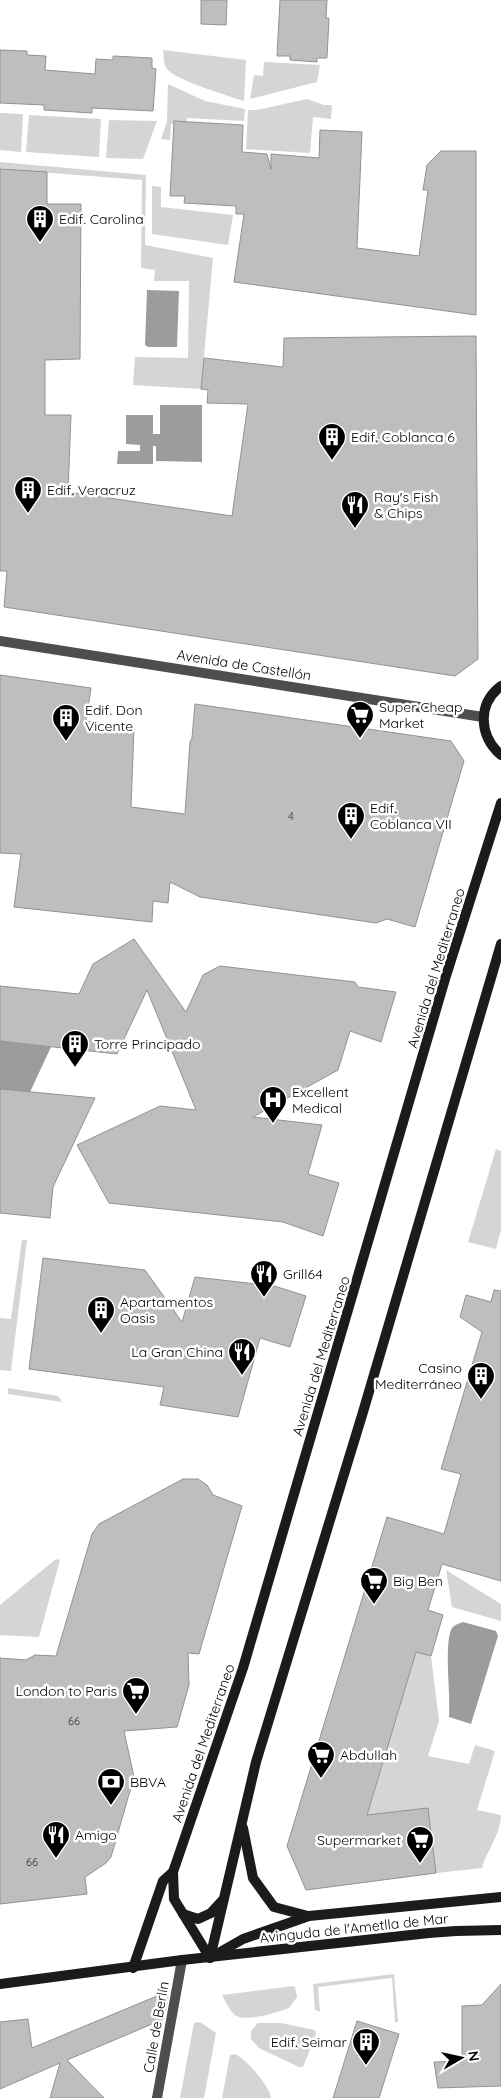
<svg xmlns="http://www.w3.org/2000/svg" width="501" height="2098" viewBox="0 0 501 2098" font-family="Quicksand,sans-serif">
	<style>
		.green { fill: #d5d5d5 }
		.water { fill: #9c9c9c }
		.building { fill: #bebebe; stroke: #929292 }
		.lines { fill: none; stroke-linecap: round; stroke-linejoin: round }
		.street { stroke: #4e4e4e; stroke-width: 10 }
		.secondary { stroke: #1b1b1b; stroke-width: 10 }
		.labels { text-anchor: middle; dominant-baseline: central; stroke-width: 5; stroke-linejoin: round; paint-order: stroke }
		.number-label { font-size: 11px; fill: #303030 }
		.poi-label { font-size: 14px; fill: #000; stroke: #fff; text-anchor: start }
		.street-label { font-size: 14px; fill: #000; stroke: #fff }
	</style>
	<rect width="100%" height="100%" fill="#fff"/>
	<g class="green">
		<path d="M163 50 246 60 244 101C229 96 175 80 167 69 163 64 164 56 163 50Z"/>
		<path d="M264 62 320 65 317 82 250 99 254 75 263 76Z"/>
		<path d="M168 84 205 101 245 109 244 121 187 118 186 124H171L170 140 161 139 167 122Z"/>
		<path d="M307 99 324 105H332L331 119 313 117 310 153 246 149 248 110H257Z"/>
		<path d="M0 113 23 114 21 152 0 150Z"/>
		<path d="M29 115 101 119 99 157 26 152Z"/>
		<path d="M109 120 157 121 143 159 106 158Z"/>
		<path d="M0 162 146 175 145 245 213 258 201 389 133 385 135 357 188 358 189 281H154L155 270 141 268 142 180 0 169Z"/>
		<path d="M152 186 161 187V207L233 215 228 245 152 234Z"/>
		<path d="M496 1149 501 1151V1230L496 1249 468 1242Z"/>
		<path d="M22 1240H27L11 1371 0 1370V1318L11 1319Z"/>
		<path d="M8 1388 58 1396 62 1402 8 1394Z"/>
		<path d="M56 1559 60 1560 39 1637 0 1635V1605Z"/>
		<path d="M446 1570 501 1604V1621L452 1607Z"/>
		<path d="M416 1652 431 1656 439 1721 428 1756 469 1764 475 1745 495 1751 477 1810 501 1815C501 1834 487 1850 482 1868L436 1873 428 1808 367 1815Z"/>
		<path d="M394 1974 398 2022H395L392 1978 318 1987 320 2012 315 2010 313 1984Z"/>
		<path d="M293 1986 295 1987 297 1997 289 2008C278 2012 245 2023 235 2015 229 2010 226 2002 222 1995Z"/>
		<path d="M200 2022 216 2033 204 2098H180L194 2023Z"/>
		<path d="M258 2023H281L315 2030 316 2034 303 2067H299L259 2048 251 2039V2031Z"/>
		<path d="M235 2054C247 2060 269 2085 271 2098H222L230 2055Z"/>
	</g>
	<g class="water">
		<path d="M147 290 179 291 177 347H148L145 345Z"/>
		<path d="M160 405H202V462L156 461V446H153V464H117L118 451H140V445L126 444V415H153V434H160Z"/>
		<path d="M0 1041 51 1047 30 1092 0 1089Z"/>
		<path d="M463 1622 496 1631 498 1636 471 1724 449 1717C451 1694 444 1648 451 1630 453 1625 458 1624 463 1622Z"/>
	</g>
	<g class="building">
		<path d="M201 0H227L226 25 201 24Z"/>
		<path d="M280 0H327L326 18H329L327 58H317V62L290 60V56H277Z"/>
		<path d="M0 50 27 51V55L46 56 45 70 95 74 96 59 113 60V56L152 58V68L156 69 153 111 92 108V113L44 110V105L0 103Z"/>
		<path d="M174 121 243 125 242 152 267 154 271 169V154L319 158 320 130 362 132 357 248 419 256 428 190H423L427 165 441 151H476V315L234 282 244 214H236V206L184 203 185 196H170Z"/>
		<path d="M0 169 47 172V204H81L80 359 45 360V415H71L68 492 232 516 248 404 207 403 208 390 201 389 204 358 283 367 284 338 476 336 478 659 455 676 4 607 7 571H0Z"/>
		<path d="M0 675 91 688 86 721 134 728 131 807 185 814 190 742 192 738 195 704 451 741 464 761 415 927 387 919 376 923 200 897 170 882 168 903 153 901 152 922 14 907 21 854 0 853Z"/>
		<path d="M134 939 186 1012 203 975 220 966 355 982 358 987 396 992 381 1042 350 1031 338 1070 253 1117 322 1125 308 1174 339 1183 323 1236 283 1222 109 1203 77 1145 160 1106 196 1110 147 990 117 1054 0 1041V986L79 994 93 964Z"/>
		<path d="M0 1089 95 1098 53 1187 50 1218 0 1213Z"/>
		<path d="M43 1258 145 1270 182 1322 195 1277 274 1286 306 1296 290 1347 260 1338 238 1417 160 1405 164 1387 29 1369Z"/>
		<path d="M494 1290 501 1291V1581L442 1564 428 1610 443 1615 431 1656 416 1652 367 1815 428 1808 436 1873 306 1890 287 1846 387 1517 444 1534 461 1474 441 1469 482 1332 460 1317 466 1295 491 1302Z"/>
		<path d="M183 1479H198L207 1485 213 1495 242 1506 199 1654 188 1653 189 1685 177 1727 124 1731 134 1777 111 1857 106 1863 85 1877 87 1894 0 1904V1658L26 1660 35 1655 56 1656 92 1534 99 1524Z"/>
		<path d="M501 1984V2086L438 2088 434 2062 462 2061V2006L482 2005Z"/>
		<path d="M169 1991 164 2019 67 2060 104 2098H50L60 2063 0 2089V2022L28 2019 32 2048Z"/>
		<path d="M357 2021 399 2034 379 2098H333Z"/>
	</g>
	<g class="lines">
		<g class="street">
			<path d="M0 641 483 717"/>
			<path d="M157 2098 182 1960"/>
		</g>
		<g class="secondary">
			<path d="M501 686C477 704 479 736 501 755"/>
			<path d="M243 1828 253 1878 274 1907 308 1916"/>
			<path d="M183 1914 198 1919 211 1913 222 1901"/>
			<path d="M215 1955 243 1939 309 1916 501 1897"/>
			<path d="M210 1958 174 1899 173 1872 243 1668 445 979 501 803"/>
			<path d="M210 1958 256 1762 363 1412 501 944"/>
			<path d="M133 1968 163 1881 173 1872"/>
			<path d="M0 1984 182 1960 429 1933 456 1931 501 1930"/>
		</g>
	</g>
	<defs>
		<symbol id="building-pin" viewBox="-11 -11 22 30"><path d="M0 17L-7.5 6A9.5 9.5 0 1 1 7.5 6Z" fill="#000" stroke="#fff"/><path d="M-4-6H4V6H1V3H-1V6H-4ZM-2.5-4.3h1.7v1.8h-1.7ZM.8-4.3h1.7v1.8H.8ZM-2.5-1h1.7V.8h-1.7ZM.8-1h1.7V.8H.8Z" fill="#fff"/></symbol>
		<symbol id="restaurant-pin" viewBox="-11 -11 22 30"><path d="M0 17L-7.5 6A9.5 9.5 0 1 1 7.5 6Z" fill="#000" stroke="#fff"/><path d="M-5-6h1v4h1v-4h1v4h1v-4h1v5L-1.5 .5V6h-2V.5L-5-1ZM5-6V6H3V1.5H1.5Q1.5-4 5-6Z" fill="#fff"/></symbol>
		<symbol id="supermarket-pin" viewBox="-11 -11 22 30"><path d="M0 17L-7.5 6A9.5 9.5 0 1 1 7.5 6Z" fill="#000" stroke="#fff"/><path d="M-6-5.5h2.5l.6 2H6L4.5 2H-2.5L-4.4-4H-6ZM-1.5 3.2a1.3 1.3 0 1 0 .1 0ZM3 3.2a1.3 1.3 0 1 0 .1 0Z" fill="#fff"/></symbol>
		<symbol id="hospital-pin" viewBox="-11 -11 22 30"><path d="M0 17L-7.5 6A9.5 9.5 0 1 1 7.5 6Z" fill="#000" stroke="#fff"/><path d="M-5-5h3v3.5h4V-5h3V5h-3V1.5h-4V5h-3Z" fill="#fff"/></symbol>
		<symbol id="bank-pin" viewBox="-11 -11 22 30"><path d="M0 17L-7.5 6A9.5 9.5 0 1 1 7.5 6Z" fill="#000" stroke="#fff"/><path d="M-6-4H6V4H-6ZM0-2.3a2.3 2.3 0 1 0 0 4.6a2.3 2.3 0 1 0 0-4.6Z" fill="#fff"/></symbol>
	</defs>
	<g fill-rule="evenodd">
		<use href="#building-pin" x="24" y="203" width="32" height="43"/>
		<use href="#building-pin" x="316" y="421" width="32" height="43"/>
		<use href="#building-pin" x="12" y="474" width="32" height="43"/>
		<use href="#restaurant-pin" x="339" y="489" width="32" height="43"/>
		<use href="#supermarket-pin" x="344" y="699" width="32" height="43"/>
		<use href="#building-pin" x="50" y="702" width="32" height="43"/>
		<use href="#building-pin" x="335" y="800" width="32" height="43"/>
		<use href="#building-pin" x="59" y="1028" width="32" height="43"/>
		<use href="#hospital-pin" x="257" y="1084" width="32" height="43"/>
		<use href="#restaurant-pin" x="248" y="1258" width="32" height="43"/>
		<use href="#building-pin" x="85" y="1294" width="32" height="43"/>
		<use href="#restaurant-pin" x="226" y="1336" width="32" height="43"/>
		<use href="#building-pin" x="465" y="1360" width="32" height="43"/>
		<use href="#supermarket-pin" x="358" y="1565" width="32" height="43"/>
		<use href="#supermarket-pin" x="120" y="1675" width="32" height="43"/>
		<use href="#supermarket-pin" x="305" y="1739" width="32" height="43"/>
		<use href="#bank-pin" x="95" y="1766" width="32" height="43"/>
		<use href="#restaurant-pin" x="40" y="1819" width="32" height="43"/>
		<use href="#supermarket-pin" x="404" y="1824" width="32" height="43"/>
		<use href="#building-pin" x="350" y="2026" width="32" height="43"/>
	</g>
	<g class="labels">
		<g class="number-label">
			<text x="291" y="816">4</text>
			<text x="74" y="1721">66</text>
			<text x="32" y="1862">66</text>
		</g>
		<g class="poi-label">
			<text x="59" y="219">Edif. Carolina</text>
			<text x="351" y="437">Edif. Coblanca 6</text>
			<text x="47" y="490">Edif. Veracruz</text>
			<text x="374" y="497">Ray's Fish<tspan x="374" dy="16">&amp; Chips</tspan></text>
			<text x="379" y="707">Super Cheap<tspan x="379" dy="16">Market</tspan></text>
			<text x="85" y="710">Edif. Don<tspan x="85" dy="16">Vicente</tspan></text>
			<text x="370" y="808">Edif.<tspan x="370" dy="16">Coblanca VII</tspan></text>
			<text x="94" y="1044">Torre Principado</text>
			<text x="292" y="1092">Excellent<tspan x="292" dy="16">Medical</tspan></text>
			<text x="283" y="1274">Grill64</text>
			<text x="120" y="1302">Apartamentos<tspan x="120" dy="16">Oasis</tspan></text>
			<text x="223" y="1352" text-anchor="end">La Gran China</text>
			<text x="462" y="1368" text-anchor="end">Casino<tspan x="462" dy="16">Mediterráneo</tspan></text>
			<text x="393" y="1581">Big Ben</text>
			<text x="117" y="1691" text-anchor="end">London to Paris</text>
			<text x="340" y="1755">Abdullah</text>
			<text x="130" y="1782">BBVA</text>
			<text x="75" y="1835">Amigo</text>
			<text x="401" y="1840" text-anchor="end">Supermarket</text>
			<text x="347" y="2042" text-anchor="end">Edif. Seimar</text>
		</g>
		<g class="street-label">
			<text transform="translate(244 665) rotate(9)">Avenida de Castellón</text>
			<text transform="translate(436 968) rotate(-73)">Avenida del Mediterraneo</text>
			<text transform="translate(321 1356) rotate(-73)">Avenida del Mediterraneo</text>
			<text transform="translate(203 1743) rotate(-71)">Avenida del Mediterraneo</text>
			<text transform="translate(354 1928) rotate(-6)">Avinguda de l'Ametlla de Mar</text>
			<text transform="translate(156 2027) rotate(-80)">Calle de Berlín</text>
		</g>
	</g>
	<g transform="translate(461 2058) rotate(81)" stroke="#ffffff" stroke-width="4" paint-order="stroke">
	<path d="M0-4L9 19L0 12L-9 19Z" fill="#000000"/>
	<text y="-8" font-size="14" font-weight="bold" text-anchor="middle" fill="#000000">N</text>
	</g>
</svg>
